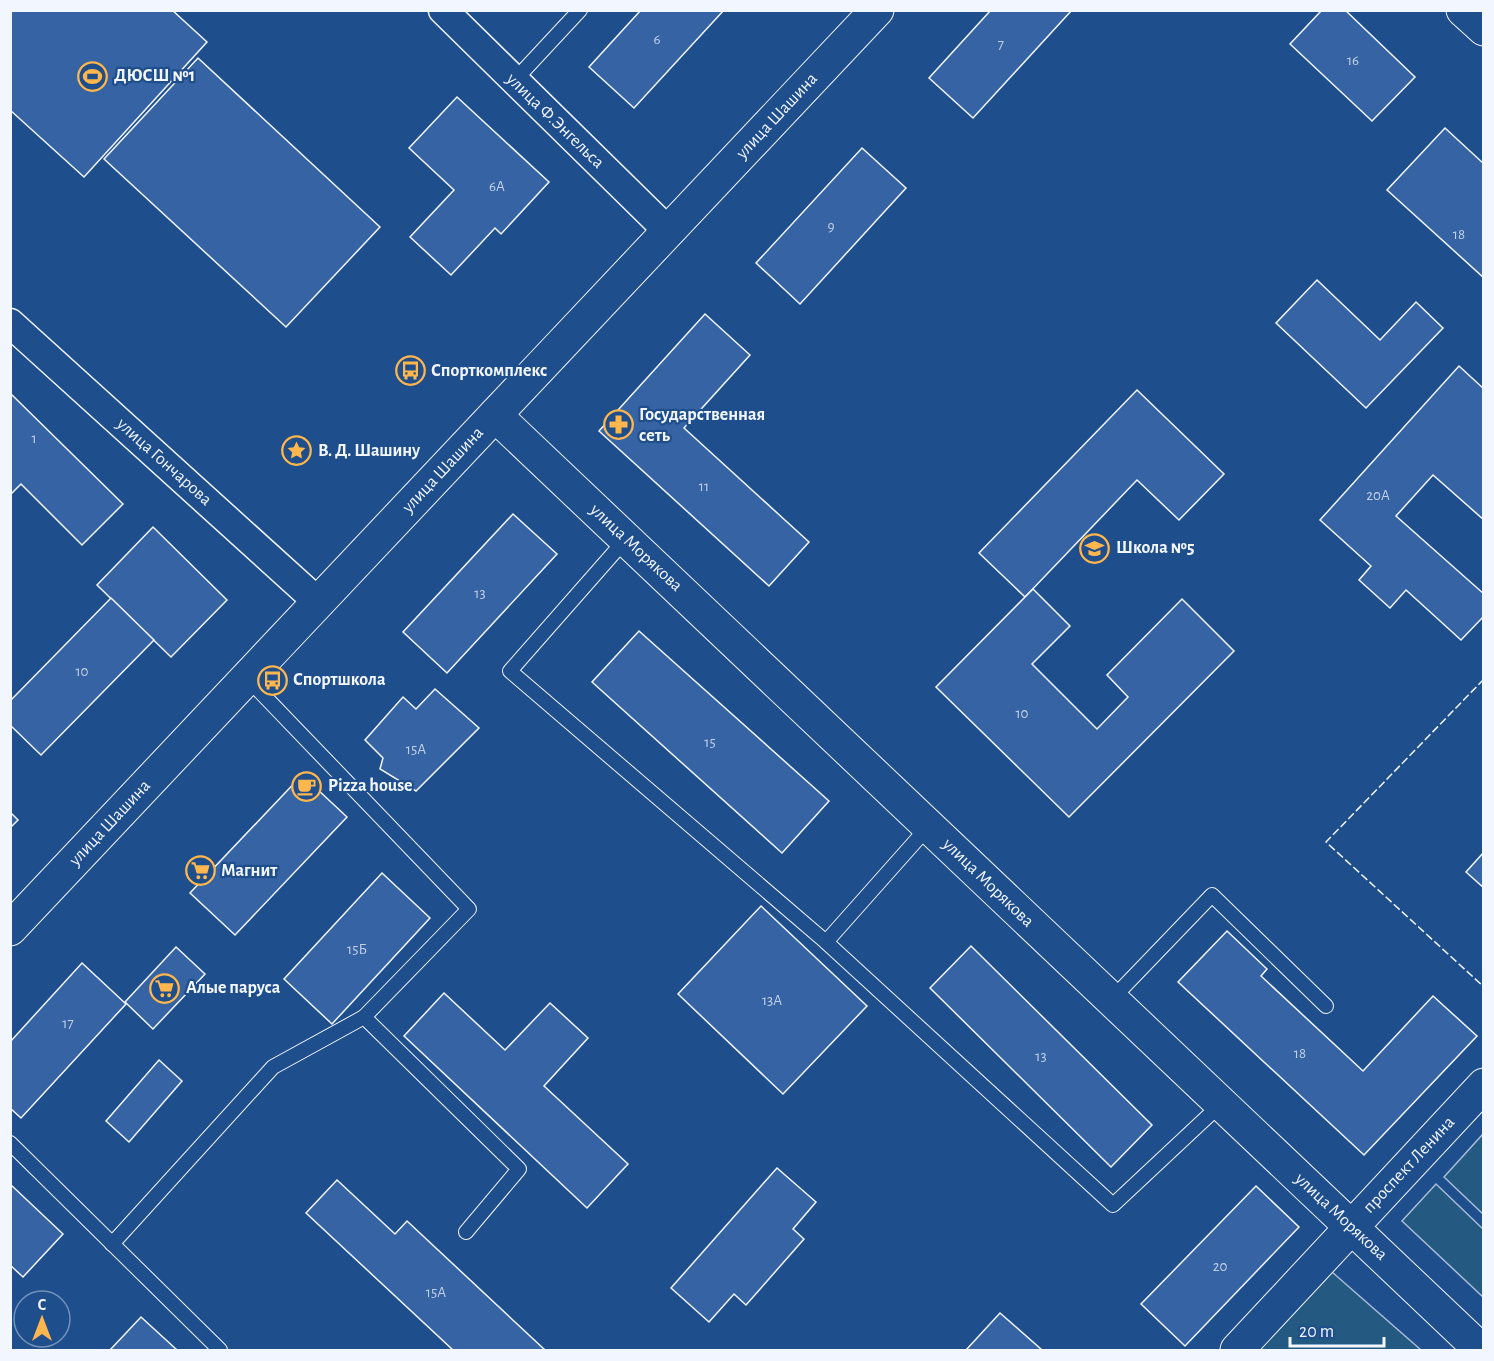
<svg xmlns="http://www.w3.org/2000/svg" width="1494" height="1361" viewBox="0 0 1494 1361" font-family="'Alegreya Sans',sans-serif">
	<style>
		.green { fill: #245a82; stroke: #a8bbd7; stroke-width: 1.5 }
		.building { fill: #3563a3; stroke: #f2f6ff; stroke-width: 1.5 }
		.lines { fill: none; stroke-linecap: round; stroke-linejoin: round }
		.lane-casing { stroke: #f2f6ff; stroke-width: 16 }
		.street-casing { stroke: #f2f6ff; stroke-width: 31 }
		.secondary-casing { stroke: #f2f6ff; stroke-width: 35 }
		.lane { stroke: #1f4e8c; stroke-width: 14 }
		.street { stroke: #1f4e8c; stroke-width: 28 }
		.secondary { stroke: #1f4e8c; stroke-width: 33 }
		.fence { stroke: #f2f6ff; stroke-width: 1.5; stroke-dasharray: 8 3; stroke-linecap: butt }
		.labels { text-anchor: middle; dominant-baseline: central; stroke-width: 4.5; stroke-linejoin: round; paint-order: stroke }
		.number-label { font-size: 15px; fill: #c3d1e8 }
		.poi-label { font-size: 18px; font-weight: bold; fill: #f2f6ff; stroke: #1f4e8c; text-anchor: start }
		.street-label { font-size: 18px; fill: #f2f6ff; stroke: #1f4e8c }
	</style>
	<rect width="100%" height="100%" fill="#1f4e8c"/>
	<g class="green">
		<path d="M1483 1134V1214L1444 1177Z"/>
		<path d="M1436 1184 1483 1229V1297L1402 1221Z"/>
		<path d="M1332 1272 1421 1350H1257Z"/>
	</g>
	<g class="building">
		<path d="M10 10H172L207 42 84 177 10 110Z"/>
		<path d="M641 10H724L634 108 589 67Z"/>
		<path d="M991 10H1072L973 118 929 78Z"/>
		<path d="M1322 10H1345L1415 77 1372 121 1290 44Z"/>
		<path d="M198 58 380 227 286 327 104 159Z"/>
		<path d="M457 97 549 182 501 234 495 228 451 275 410 237 454 190 409 148Z"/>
		<path d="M1445 128 1484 164V278L1387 190Z"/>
		<path d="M862 148 906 188 800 304 756 263Z"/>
		<path d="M1317 280 1380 340 1416 302 1443 328 1366 408 1276 323Z"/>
		<path d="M705 314 750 355 684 428 809 542 769 586 599 431Z"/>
		<path d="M1459 366 1484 389V520L1433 475 1396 516 1484 594V616L1461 640 1406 590 1390 608 1359 580 1371 566 1320 520Z"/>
		<path d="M1137 390 1224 474 1179 520 1137 480 1025 597 979 553Z"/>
		<path d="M10 393 123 504 82 545 21 484 10 495Z"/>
		<path d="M513 514 557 554 447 673 403 632Z"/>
		<path d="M153 527 227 600 171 657 97 585Z"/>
		<path d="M1033 589 1070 626 1032 664 1097 729 1128 697 1107 675 1182 599 1234 651 1069 817 936 687Z"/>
		<path d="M111 598 154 640 41 755 10 725V701Z"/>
		<path d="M639 631 829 801 782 853 592 682Z"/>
		<path d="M435 689 479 728 416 791 380 769 383 758 365 740 403 697 416 709Z"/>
		<path d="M302 775 347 817 235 935 190 893Z"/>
		<path d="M10 812 18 820 10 828Z"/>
		<path d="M1484 852V888L1466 872Z"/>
		<path d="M382 873 430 918 332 1024 284 979Z"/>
		<path d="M761 906 867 1006 783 1094 678 994Z"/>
		<path d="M1227 931 1267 969 1261 976 1363 1071 1433 996 1477 1036 1364 1155 1178 982Z"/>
		<path d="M971 946 1152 1125 1111 1167 930 988Z"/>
		<path d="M176 947 205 974 153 1029 125 1002Z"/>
		<path d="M82 963 126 1004 21 1118 10 1108V1042Z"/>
		<path d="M444 993 505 1050 550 1003 588 1038 544 1086 628 1164 587 1208 404 1036Z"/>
		<path d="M159 1060 182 1081 129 1142 106 1121Z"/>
		<path d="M777 1168 816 1202 793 1229 804 1239 746 1305 734 1294 709 1322 671 1288Z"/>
		<path d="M337 1180 395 1234 407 1221 545 1350H453L306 1213Z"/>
		<path d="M10 1184 63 1234 23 1277 10 1265Z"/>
		<path d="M1256 1186 1299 1227 1185 1346 1141 1304Z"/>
		<path d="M1000 1313 1042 1350H966Z"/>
		<path d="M141 1317 177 1350H110Z"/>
	</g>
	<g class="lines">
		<defs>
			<g id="lane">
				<path d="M514 81 580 10"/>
				<path d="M626 539 510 671 826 942 1113 1205 1221 1104"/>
				<path d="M247 678 469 909 364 1017"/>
				<path d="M826 942 929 826"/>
				<path d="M1111 1000 1212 895 1326 1006"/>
				<path d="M10 1143 220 1350"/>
				<path d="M112 1244 273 1067 364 1017 519 1169 466 1232"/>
			</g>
			<g id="street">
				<path d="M443 10 668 231"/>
				<path d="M10 323 318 602"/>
			</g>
			<g id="secondary">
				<path d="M1463 10 1484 29"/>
				<path d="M495 415 1481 1350"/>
				<path d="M10 929 877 10"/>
				<path d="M1237 1350 1484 1085"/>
			</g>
		</defs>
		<use href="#lane" class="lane-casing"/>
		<use href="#street" class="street-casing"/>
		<use href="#secondary" class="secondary-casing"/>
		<use href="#lane" class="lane"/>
		<use href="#street" class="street"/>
		<use href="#secondary" class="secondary"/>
		<path class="fence" d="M1484 679 1326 842 1484 987"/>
	</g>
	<defs>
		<symbol id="stadium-ring" viewBox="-11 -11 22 22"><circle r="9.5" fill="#1f4e8c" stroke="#ffb74d" stroke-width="1.5"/><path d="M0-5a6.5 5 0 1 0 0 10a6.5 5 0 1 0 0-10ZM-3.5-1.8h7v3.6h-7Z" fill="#ffb74d"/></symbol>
		<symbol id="bus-ring" viewBox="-11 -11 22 22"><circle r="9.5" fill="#1f4e8c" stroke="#ffb74d" stroke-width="1.5"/><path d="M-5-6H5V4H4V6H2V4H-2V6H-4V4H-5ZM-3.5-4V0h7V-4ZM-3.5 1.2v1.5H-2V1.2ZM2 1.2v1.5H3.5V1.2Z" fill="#ffb74d"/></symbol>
		<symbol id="pharmacy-ring" viewBox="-11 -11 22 22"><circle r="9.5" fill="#1f4e8c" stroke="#ffb74d" stroke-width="1.5"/><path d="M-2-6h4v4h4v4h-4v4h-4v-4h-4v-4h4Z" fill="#ffb74d"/></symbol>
		<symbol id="sight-ring" viewBox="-11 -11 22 22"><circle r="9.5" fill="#1f4e8c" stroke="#ffb74d" stroke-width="1.5"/><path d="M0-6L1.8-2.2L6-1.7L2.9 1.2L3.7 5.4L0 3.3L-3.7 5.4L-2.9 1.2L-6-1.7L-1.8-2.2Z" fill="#ffb74d"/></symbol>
		<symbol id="school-ring" viewBox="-11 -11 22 22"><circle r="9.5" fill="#1f4e8c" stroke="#ffb74d" stroke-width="1.5"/><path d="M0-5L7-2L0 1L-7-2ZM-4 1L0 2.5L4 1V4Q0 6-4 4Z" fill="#ffb74d"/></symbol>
		<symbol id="cafe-ring" viewBox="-11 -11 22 22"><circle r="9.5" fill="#1f4e8c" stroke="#ffb74d" stroke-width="1.5"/><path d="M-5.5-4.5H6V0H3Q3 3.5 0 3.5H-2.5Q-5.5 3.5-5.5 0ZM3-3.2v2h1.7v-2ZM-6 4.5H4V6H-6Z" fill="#ffb74d"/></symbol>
		<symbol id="supermarket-ring" viewBox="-11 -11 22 22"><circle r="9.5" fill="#1f4e8c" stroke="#ffb74d" stroke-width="1.5"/><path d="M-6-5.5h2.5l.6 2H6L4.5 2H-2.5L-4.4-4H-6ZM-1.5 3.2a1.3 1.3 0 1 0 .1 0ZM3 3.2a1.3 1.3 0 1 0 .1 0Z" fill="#ffb74d"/></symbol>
	</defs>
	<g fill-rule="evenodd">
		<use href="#stadium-ring" x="76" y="60" width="33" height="33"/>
		<use href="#bus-ring" x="394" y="354" width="33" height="33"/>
		<use href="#pharmacy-ring" x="602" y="408" width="33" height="33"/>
		<use href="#sight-ring" x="280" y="434" width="33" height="33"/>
		<use href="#school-ring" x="1078" y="532" width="33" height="33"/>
		<use href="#bus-ring" x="256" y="664" width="33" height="33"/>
		<use href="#cafe-ring" x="290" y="770" width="33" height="33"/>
		<use href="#supermarket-ring" x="184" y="854" width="33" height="33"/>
		<use href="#supermarket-ring" x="148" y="972" width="33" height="33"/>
	</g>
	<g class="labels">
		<g class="number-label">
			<text x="657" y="39">6</text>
			<text x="1001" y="44">7</text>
			<text x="1353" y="60">16</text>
			<text x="497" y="186">6А</text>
			<text x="831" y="226">9</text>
			<text x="1459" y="234">18</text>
			<text x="34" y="438">1</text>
			<text x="704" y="486">11</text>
			<text x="1378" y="495">20А</text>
			<text x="480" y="593">13</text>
			<text x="82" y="671">10</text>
			<text x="1022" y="713">10</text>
			<text x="710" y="742">15</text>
			<text x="416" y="749">15А</text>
			<text x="357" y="949">15Б</text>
			<text x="772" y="1000">13А</text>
			<text x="68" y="1023">17</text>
			<text x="1300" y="1053">18</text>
			<text x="1041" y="1056">13</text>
			<text x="1220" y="1266">20</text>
			<text x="436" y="1292">15А</text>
		</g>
		<g class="poi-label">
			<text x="114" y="76">ДЮСШ №1</text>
			<text x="431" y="371">Спорткомплекс</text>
			<text x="639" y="415">Государственная<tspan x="639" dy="21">сеть</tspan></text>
			<text x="318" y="451">В. Д. Шашину</text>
			<text x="1116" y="548">Школа №5</text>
			<text x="293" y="680">Спортшкола</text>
			<text x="328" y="786">Pizza house</text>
			<text x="221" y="871">Магнит</text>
			<text x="186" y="988">Алые паруса</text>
		</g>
		<g class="street-label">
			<text transform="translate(777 116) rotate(-47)">улица Шашина</text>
			<text transform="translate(555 121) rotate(44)">улица Ф.Энгельса</text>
			<text transform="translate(164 462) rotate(42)">улица Гончарова</text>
			<text transform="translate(443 470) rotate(-47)">улица Шашина</text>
			<text transform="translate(636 548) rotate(43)">улица Морякова</text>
			<text transform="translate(110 823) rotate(-47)">улица Шашина</text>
			<text transform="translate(988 883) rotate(44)">улица Морякова</text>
			<text transform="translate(1409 1165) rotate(-47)">проспект Ленина</text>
			<text transform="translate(1341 1217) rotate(43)">улица Морякова</text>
		</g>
	</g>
	<rect width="1494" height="1361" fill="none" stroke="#f2f6ff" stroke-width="24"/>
	<g transform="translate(42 1319)"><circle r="28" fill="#1f4e8c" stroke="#7391ba" stroke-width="1.5"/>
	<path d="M0-4.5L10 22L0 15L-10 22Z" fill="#ffb74d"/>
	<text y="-9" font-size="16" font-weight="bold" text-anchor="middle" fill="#f2f6ff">С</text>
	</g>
	<path d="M1290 1337v9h94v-9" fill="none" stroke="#f2f6ff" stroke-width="3"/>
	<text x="1299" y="1337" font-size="18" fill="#f2f6ff" stroke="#1f4e8c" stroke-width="4.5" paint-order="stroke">20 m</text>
</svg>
